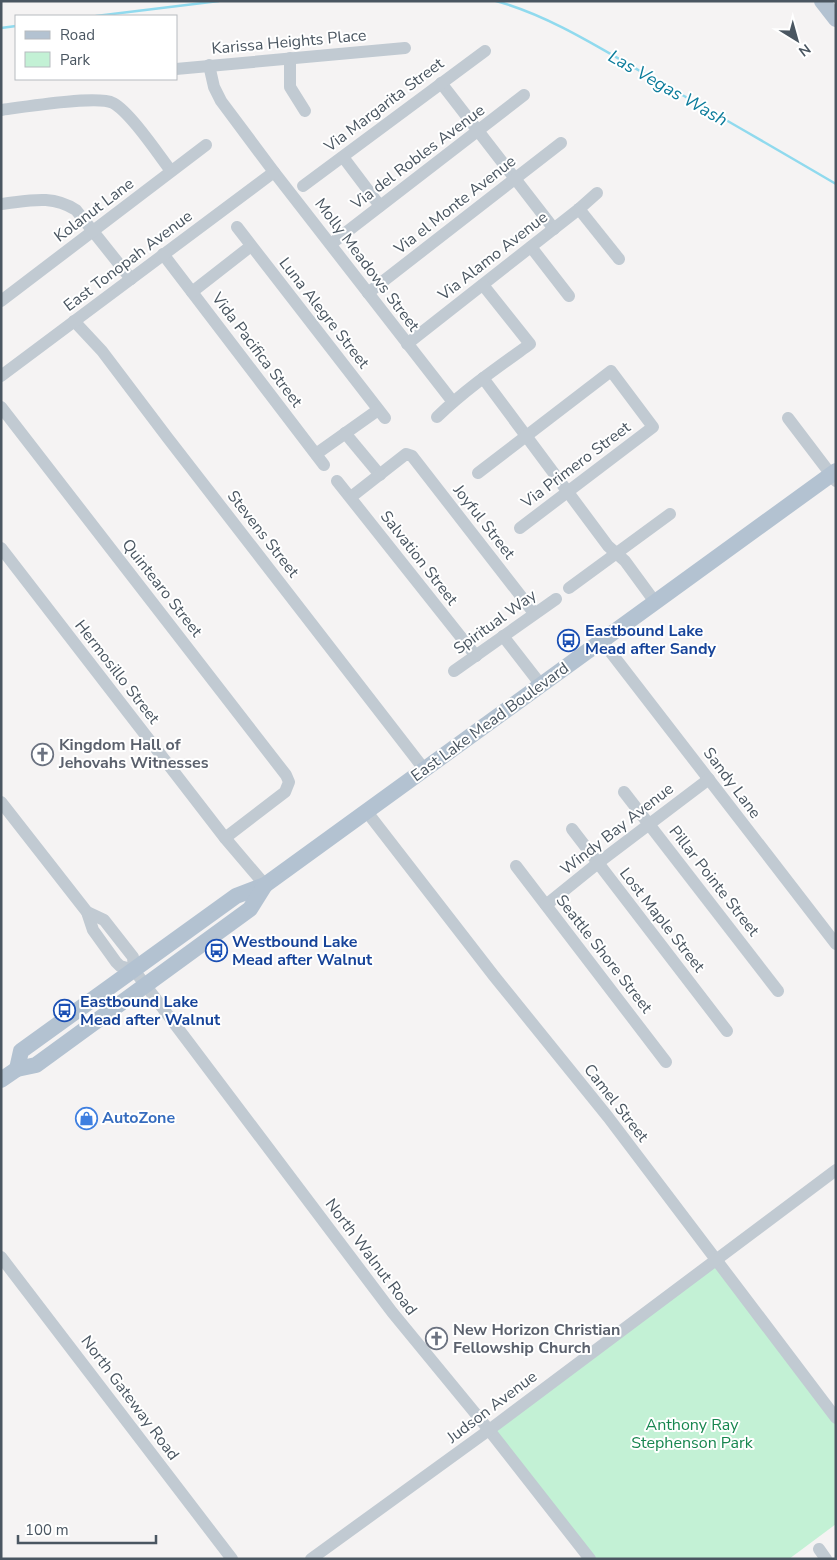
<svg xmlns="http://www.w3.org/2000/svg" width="837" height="1560" viewBox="0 0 837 1560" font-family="'Nunito Sans',sans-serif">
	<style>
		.green { fill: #c3f1d5 }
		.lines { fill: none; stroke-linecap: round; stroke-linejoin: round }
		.stream { stroke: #90daee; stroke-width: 2.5 }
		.minor { stroke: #c1cad2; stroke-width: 12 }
		.major { stroke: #b3c2d1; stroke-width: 16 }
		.labels { text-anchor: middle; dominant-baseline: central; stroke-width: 4; stroke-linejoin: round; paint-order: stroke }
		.street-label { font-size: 16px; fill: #4a5661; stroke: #fff }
		.transit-label { font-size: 16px; font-weight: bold; fill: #164399; stroke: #fff; text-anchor: start }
		.worship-label { font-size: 16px; font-weight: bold; fill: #5b616d; stroke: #fff; text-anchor: start }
		.shop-label { font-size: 16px; font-weight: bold; fill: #366cbe; stroke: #fff; text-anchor: start }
		.park-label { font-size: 16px; fill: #17864f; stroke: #fff }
		.water-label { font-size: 18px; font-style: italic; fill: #0c7c9b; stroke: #fff }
	</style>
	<rect width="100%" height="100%" fill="#f5f3f3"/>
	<path class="green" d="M716 1259 836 1418V1524L789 1559H590L489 1430Z"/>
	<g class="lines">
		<g class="stream">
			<path d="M496 1C547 15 595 45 640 71 706 108 771 146 836 184"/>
			<path d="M96 16 219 1"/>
			<path d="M1 28 16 26"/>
		</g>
		<g class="minor">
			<path d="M290 58V87L305 111"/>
			<path d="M209 65 214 87 221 101 274 172 453 402"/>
			<path d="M176 69 405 48"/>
			<path d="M441 83 554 229"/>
			<path d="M1 110C23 107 97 95 113 103 130 112 158 154 171 171"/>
			<path d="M343 157 380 206"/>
			<path d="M303 186 485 51"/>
			<path d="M1 204C29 201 51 194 76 210L131 279"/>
			<path d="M579 209 619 259"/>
			<path d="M237 227 385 418"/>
			<path d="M331 244 524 95"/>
			<path d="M531 247 569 296"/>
			<path d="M163 254 324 465"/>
			<path d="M192 292 251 246"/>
			<path d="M368 293 561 143"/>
			<path d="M1 301 206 145"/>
			<path d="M74 321 102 351 167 437 424 769"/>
			<path d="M407 344 579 209 597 193"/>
			<path d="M1 376 274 172"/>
			<path d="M483 378 608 546 625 561 655 602"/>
			<path d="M1 407 286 775 289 782 285 792 225 838"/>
			<path d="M437 417C466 389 498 367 530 344L483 285"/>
			<path d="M788 418 836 481"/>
			<path d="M345 433 380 475"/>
			<path d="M316 454 378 410"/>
			<path d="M478 473 611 371 653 427 520 528"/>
			<path d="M337 481 476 656"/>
			<path d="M351 497 406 454 412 456 534 613"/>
			<path d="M1 548 225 838 265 885"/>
			<path d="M569 588 670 514"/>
			<path d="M503 636 541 685"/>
			<path d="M602 641 836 944"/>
			<path d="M454 671 556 599"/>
			<path d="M624 792 778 991"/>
			<path d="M1 802 87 912 93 930 116 962 120 966 134 970"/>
			<path d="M367 812 494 976 608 1117 836 1418"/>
			<path d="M572 829 727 1031"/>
			<path d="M516 866 666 1062"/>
			<path d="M546 905 598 863 709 779"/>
			<path d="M87 912 104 920 133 957 134 970 392 1312 489 1430 590 1559"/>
			<path d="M1 1257 232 1559"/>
			<path d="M819 1549 826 1559"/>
			<path d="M311 1559 489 1430 836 1170"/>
		</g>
		<g class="major">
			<path d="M822 1 836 19"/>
			<path d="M17 1069 21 1051 236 896 265 885 836 471"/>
			<path d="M1 1080 17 1069 36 1065 250 909 265 885"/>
		</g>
	</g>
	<defs>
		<symbol id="bus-ring" viewBox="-11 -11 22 22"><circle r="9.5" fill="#fff" stroke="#1a4fb4" stroke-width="1.5"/><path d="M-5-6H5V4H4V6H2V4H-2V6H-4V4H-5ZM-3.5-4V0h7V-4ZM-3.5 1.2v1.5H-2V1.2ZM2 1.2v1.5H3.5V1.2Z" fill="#1a4fb4"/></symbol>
		<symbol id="church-ring" viewBox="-11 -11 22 22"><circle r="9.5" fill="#fff" stroke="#6b7280" stroke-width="1.5"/><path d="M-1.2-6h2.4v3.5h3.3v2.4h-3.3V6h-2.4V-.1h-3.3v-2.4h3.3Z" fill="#6b7280"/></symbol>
		<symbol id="shop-ring" viewBox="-11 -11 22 22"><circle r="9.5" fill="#fff" stroke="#3f7fe0" stroke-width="1.5"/><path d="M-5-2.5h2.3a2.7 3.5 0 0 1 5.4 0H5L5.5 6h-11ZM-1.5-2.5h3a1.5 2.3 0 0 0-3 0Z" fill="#3f7fe0"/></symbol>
	</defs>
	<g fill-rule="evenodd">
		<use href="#bus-ring" x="556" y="628" width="25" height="25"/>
		<use href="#church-ring" x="30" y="742" width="25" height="25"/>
		<use href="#bus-ring" x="204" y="938" width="25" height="25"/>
		<use href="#bus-ring" x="52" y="998" width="25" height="25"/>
		<use href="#shop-ring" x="74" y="1106" width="25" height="25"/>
		<use href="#church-ring" x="424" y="1326" width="25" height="25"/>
	</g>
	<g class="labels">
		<g class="street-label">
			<text transform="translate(289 42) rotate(-5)">Karissa Heights Place</text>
			<text transform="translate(384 105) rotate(-37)">Via Margarita Street</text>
			<text transform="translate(418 157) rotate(-37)">Via del Robles Avenue</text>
			<text transform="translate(455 205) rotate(-38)">Via el Monte Avenue</text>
			<text transform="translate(94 210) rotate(-37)">Kolanut Lane</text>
			<text transform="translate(493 256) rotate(-38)">Via Alamo Avenue</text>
			<text transform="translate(128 261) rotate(-37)">East Tonopah Avenue</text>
			<text transform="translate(367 265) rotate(53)">Molly Meadows Street</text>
			<text transform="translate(324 313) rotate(52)">Luna Alegre Street</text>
			<text transform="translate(257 350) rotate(53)">Vida Pacifica Street</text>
			<text transform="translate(576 465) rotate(-37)">Via Primero Street</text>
			<text transform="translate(484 522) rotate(52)">Joyful Street</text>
			<text transform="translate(263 534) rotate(52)">Stevens Street</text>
			<text transform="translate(419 558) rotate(52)">Salvation Street</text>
			<text transform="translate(162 588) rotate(52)">Quintearo Street</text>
			<text transform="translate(495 622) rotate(-36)">Spiritual Way</text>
			<text transform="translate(117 672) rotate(52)">Hermosillo Street</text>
			<text transform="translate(490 722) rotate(-36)">East Lake Mead Boulevard</text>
			<text transform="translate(732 783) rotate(53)">Sandy Lane</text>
			<text transform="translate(617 829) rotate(-38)">Windy Bay Avenue</text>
			<text transform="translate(714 881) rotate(52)">Pillar Pointe Street</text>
			<text transform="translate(662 920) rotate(52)">Lost Maple Street</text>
			<text transform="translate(604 954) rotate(52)">Seattle Shore Street</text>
			<text transform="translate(616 1103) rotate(52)">Camel Street</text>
			<text transform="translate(371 1257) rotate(53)">North Walnut Road</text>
			<text transform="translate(130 1398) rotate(53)">North Gateway Road</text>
			<text transform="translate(492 1407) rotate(-37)">Judson Avenue</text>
		</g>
		<g class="transit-label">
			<text x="585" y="631">Eastbound Lake<tspan x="585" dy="18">Mead after Sandy</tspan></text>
			<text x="232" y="942">Westbound Lake<tspan x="232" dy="18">Mead after Walnut</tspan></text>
			<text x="80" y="1002">Eastbound Lake<tspan x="80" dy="18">Mead after Walnut</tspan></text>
		</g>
		<g class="worship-label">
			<text x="59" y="745">Kingdom Hall of<tspan x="59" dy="18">Jehovahs Witnesses</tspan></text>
			<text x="453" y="1330">New Horizon Christian<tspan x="453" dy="18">Fellowship Church</tspan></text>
		</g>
		<g class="shop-label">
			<text x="102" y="1118">AutoZone</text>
		</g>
		<g class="park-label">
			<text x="692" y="1425">Anthony Ray<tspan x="692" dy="18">Stephenson Park</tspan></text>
		</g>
		<g class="water-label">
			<text transform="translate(668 88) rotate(30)">Las Vegas Wash</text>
		</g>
	</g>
	<rect width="837" height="1560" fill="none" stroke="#4a5661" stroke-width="5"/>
	<rect x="15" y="15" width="162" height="65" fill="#ffffff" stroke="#b7bbc0"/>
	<rect x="25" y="31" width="25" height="8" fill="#b3c2d1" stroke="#b7bbc0"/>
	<text x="60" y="40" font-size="15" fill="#4a5661">Road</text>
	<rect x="25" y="52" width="25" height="15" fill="#c3f1d5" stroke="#b7bbc0"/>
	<text x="60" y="65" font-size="15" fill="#4a5661">Park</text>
	<g transform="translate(797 40) rotate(143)" stroke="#ffffff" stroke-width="4" paint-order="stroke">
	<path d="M0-4L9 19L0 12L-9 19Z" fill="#4a5661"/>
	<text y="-8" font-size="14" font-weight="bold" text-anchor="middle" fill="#4a5661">N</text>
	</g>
	<path d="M18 1535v8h138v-8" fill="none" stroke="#4a5661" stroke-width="2.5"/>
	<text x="25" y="1535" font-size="15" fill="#4a5661" stroke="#ffffff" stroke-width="4" paint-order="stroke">100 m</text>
</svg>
